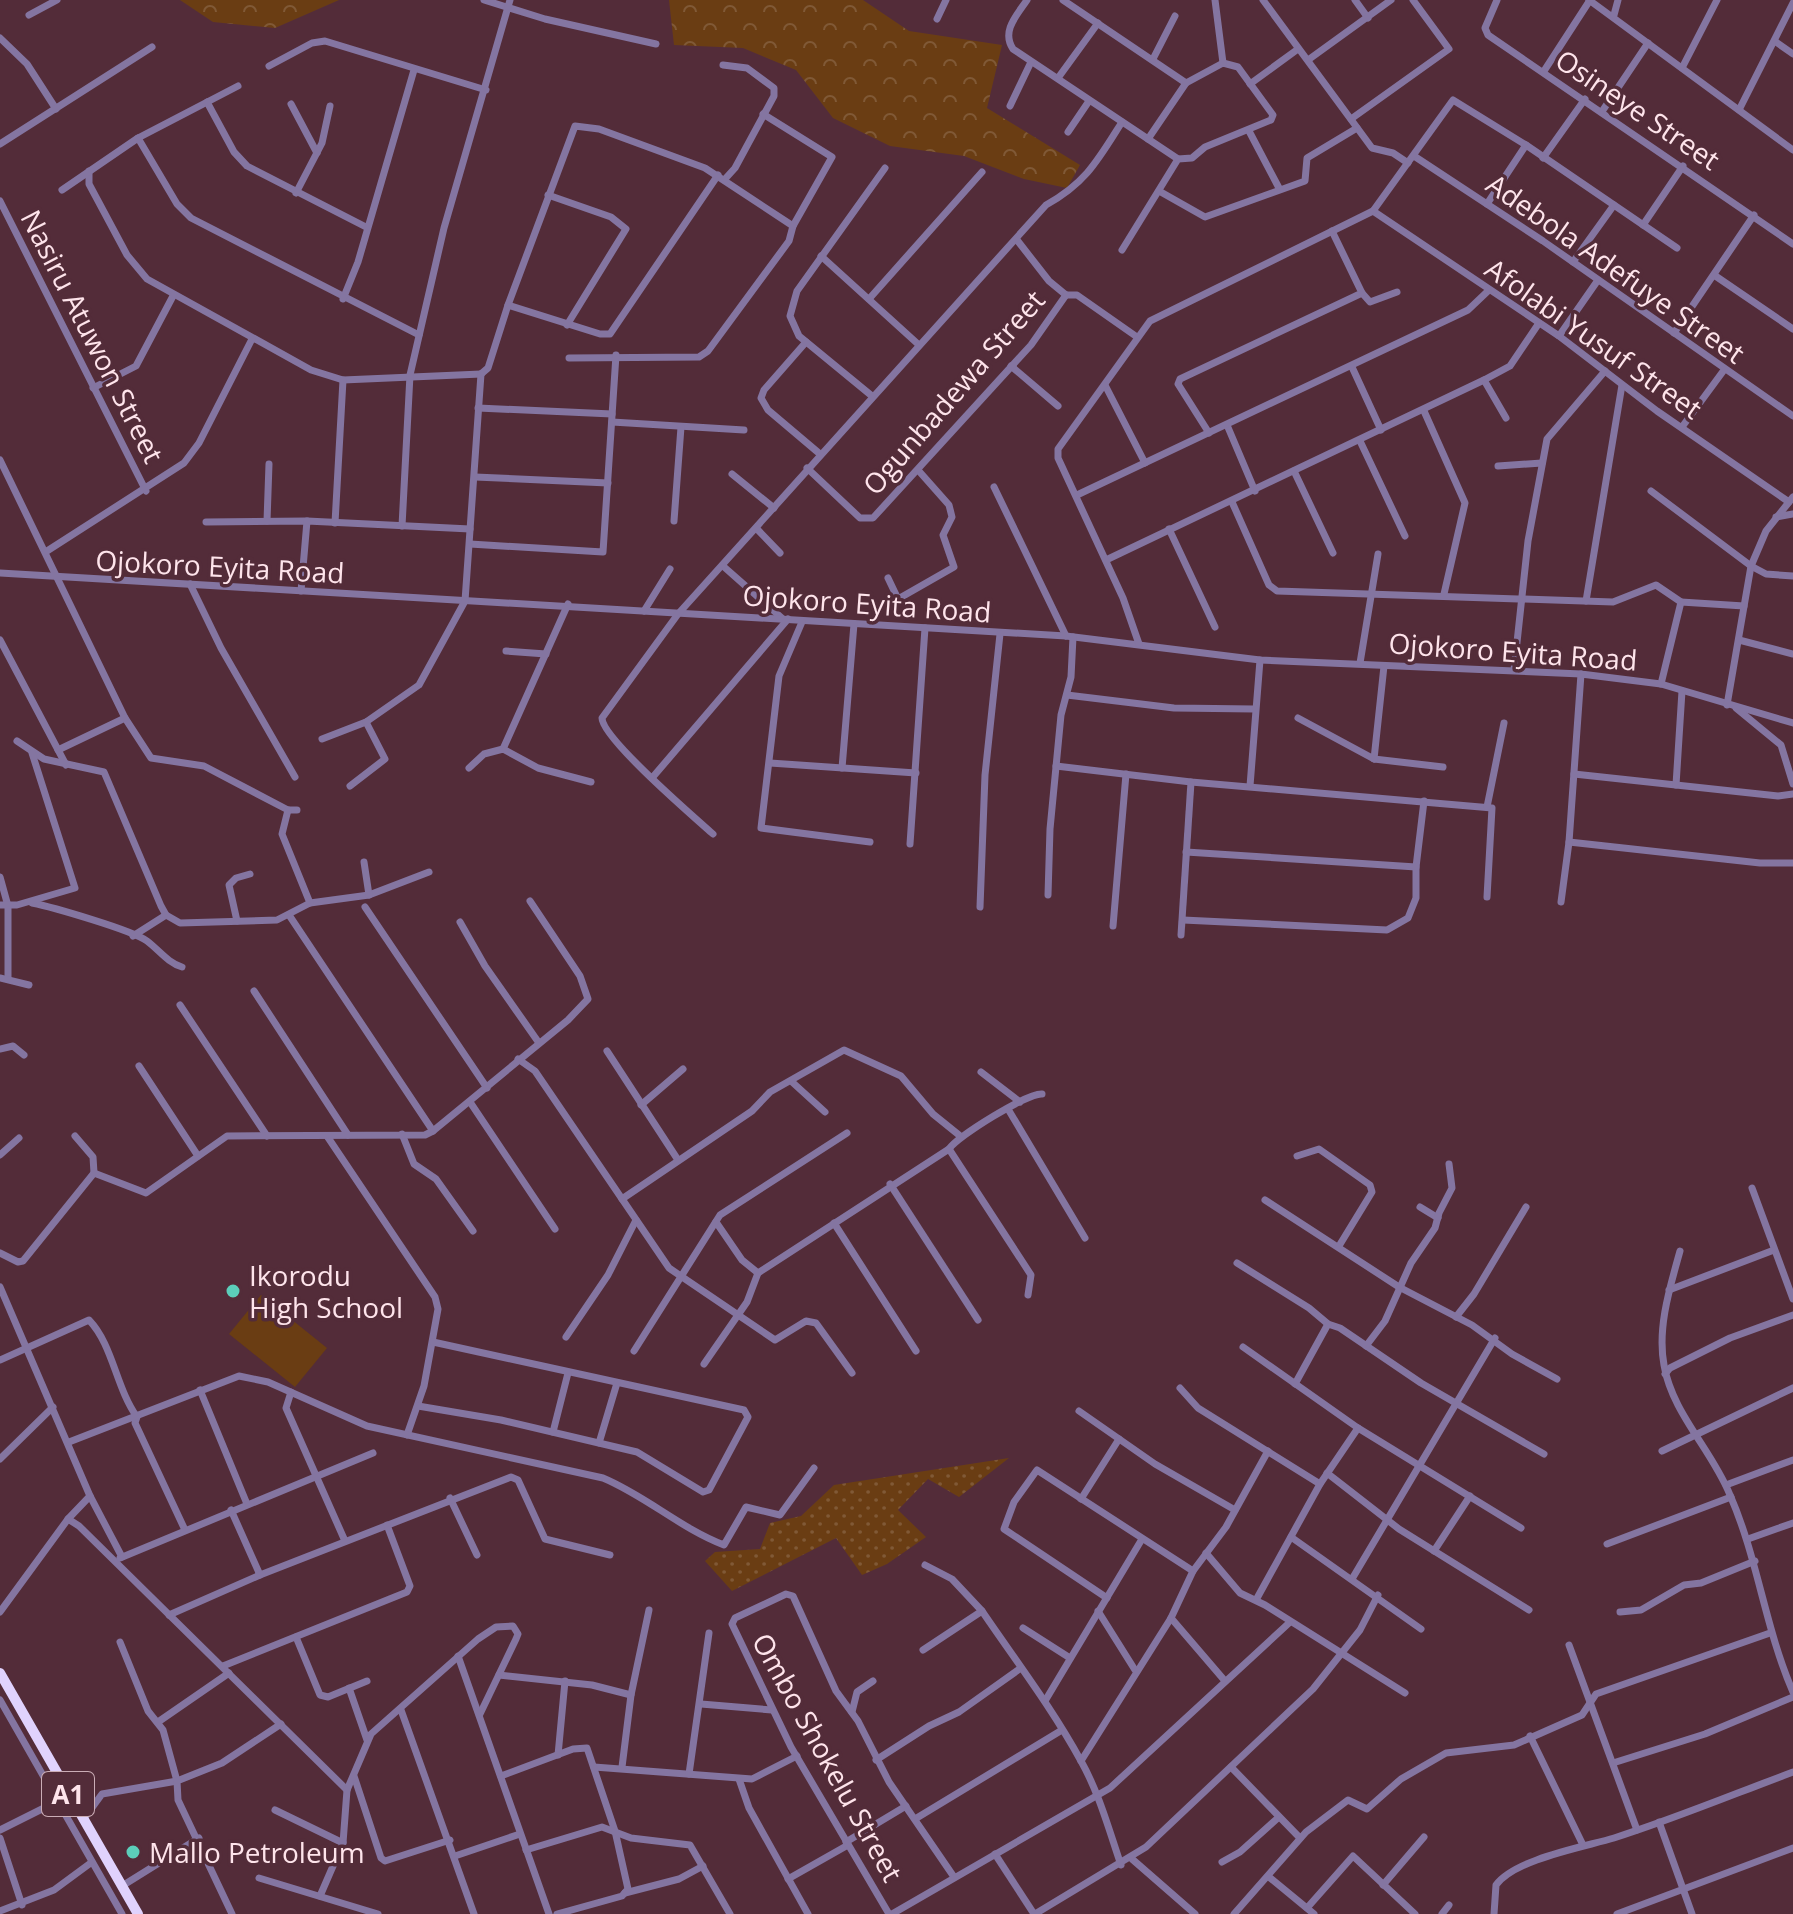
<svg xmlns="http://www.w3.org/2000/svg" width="1793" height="1914" viewBox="0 0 1793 1914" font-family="'Open Sans',sans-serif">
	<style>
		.grass { fill: url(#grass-dots) }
		.forest { fill: url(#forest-crowns) }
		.green { fill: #6a3d13 }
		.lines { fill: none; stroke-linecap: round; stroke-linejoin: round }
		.minor { stroke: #8475a1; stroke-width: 7 }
		.highway { stroke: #e0d2fd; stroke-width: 10 }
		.poi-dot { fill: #5cceba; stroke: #532c39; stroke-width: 3 }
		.labels { text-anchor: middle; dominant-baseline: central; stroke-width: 7; stroke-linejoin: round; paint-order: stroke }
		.shield { fill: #532c39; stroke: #cbadb6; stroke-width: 2 }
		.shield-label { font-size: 26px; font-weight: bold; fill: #fee4eb }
		.street-label { font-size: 28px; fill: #fee4eb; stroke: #532c39 }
		.poi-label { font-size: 28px; fill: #fee4eb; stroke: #532c39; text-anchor: start }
	</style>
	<defs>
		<pattern id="grass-dots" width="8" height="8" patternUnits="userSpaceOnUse" patternTransform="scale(2)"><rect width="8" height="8" fill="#6a3d13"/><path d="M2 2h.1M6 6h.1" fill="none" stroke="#805936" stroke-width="1.8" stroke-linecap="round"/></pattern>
		<pattern id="forest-crowns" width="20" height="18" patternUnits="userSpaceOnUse" patternTransform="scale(2)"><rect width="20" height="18" fill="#6a3d13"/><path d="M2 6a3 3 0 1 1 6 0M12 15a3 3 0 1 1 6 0" fill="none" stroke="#805936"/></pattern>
	</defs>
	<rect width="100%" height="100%" fill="#532c39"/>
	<path class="grass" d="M1009 1458 959 1497 928 1479 898 1510 926 1537 887 1564 862 1575 836 1538 732 1591 705 1561 715 1552 760 1549 770 1523 801 1516 834 1485Z"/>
	<g class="forest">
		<path d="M180 0H339L275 28 213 22Z"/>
		<path d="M669 0H863L909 31 1002 45 987 108 1080 165 1067 188 1024 179 964 156 890 146 833 118 796 70 743 48 674 45Z"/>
	</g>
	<path class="green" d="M261 1295 327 1348 295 1387 229 1334Z"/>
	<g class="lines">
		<g class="minor">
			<path d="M484 0 545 19 656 44"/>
			<path d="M1027 0C1017 15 1001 31 1013 49L1178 159"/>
			<path d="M1063 0 1186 83 1223 63 1238 67 1273 115 1271 120 1205 147 1192 158 1178 159 1122 250"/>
			<path d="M1215 0 1223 63"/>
			<path d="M1263 0 1372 148 1393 153 1408 163"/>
			<path d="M1355 0 1368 18"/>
			<path d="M1497 0 1485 28 1488 35 1793 244"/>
			<path d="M1589 0 1793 150"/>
			<path d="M29 15 57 0"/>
			<path d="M1614 15 1618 0"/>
			<path d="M937 19 946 0"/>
			<path d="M0 38 27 64 56 109"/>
			<path d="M1776 42 1793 54"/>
			<path d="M1153 59 1175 16"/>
			<path d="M1308 60 1391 0"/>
			<path d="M723 65 747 68 774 88V96L735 168 725 179"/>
			<path d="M269 66 312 43 325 41 486 90"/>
			<path d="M1682 68 1717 0"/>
			<path d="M1544 71 1590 0"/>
			<path d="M1058 78 1098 23"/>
			<path d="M1250 84 1298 49"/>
			<path d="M207 102 234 152 247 166 366 227"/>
			<path d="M291 104 317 153"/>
			<path d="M1010 106 1031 62"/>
			<path d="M1603 110 1648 43"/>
			<path d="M1739 110 1793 3"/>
			<path d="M1351 119 1449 49 1413 0"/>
			<path d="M1249 131 1279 188"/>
			<path d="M1068 132 1089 101"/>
			<path d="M138 138 177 204 191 218 419 335"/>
			<path d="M1148 139 1186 83"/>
			<path d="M0 144 152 47"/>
			<path d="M1414 156 1543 241 1793 416"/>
			<path d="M1543 158 1585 99"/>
			<path d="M89 171V184L127 255 147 279 311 370 343 380 481 374"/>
			<path d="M62 190 138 138 238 86"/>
			<path d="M1159 191 1205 217 1305 181 1307 158 1357 128"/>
			<path d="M296 193 322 143 330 106"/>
			<path d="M548 195 611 217 626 229 567 325"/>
			<path d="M0 201 146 491"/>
			<path d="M1487 204 1526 145"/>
			<path d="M1373 211 1559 336 1657 411 1789 502"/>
			<path d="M1643 225 1683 166"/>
			<path d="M1017 240 1049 281 1066 295"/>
			<path d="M821 256 919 345"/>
			<path d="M1573 262 1614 205"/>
			<path d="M1714 275 1793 329"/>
			<path d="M1362 293 1370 302 1397 292"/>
			<path d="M1066 295H1077L1137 337"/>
			<path d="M343 299 358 262 414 70"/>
			<path d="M869 299 982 172"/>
			<path d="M508 305 600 334H610L718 175"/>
			<path d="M1674 333 1754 215"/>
			<path d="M1559 336 1598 280"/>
			<path d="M806 342 764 390 761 398 768 410 820 454"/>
			<path d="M569 358 699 357 708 351 789 241 793 226 832 157 763 114"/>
			<path d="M1011 366 1058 406"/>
			<path d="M1352 367 1381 430"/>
			<path d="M481 374 488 368 508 305 575 126 599 129 705 168 793 226"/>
			<path d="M1484 380 1506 418"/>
			<path d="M1105 385 1145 463"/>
			<path d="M93 388 136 366 173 296"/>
			<path d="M872 396 799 336 790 316 797 291 885 168"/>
			<path d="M478 408 612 414"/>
			<path d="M1424 411 1465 503 1444 594"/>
			<path d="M612 422 744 430"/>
			<path d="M1227 425 1255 491"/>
			<path d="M1682 427 1724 370"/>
			<path d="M1209 433 1178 384 1180 379 1362 293 1332 231"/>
			<path d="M1360 441 1405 536"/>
			<path d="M0 460 125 718 151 758 204 766 288 810H297"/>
			<path d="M1498 466 1542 463"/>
			<path d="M807 468 860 518H873L1031 345 1066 295"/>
			<path d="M1294 471 1333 553"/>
			<path d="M732 474 774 508"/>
			<path d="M475 477 608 483"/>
			<path d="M994 487 1066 636"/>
			<path d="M1651 491 1751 566 1766 574 1793 576"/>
			<path d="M1077 495 1468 310 1488 291"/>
			<path d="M1232 502 1269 585 1277 591 1613 602 1656 585 1681 602"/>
			<path d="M1776 517 1793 514"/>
			<path d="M267 521 269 464"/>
			<path d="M674 521 681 427"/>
			<path d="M206 522 307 521 470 529"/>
			<path d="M335 523 343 380"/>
			<path d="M402 526 410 375 444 228 510 0"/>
			<path d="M757 529 780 553"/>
			<path d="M1169 529 1215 627"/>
			<path d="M470 544 603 552 616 355"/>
			<path d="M47 551 184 463 199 443 252 339"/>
			<path d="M1106 560 1484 380 1510 366 1539 323"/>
			<path d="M723 566 783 619"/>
			<path d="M0 573 1066 636 1260 660 1581 674 1661 684 1793 723"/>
			<path d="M888 578 898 599 954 567 943 535 952 517 949 505 918 470"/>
			<path d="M190 584 221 648 295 777"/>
			<path d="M301 591 307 521"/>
			<path d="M465 601 481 374"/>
			<path d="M1586 601 1622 385"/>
			<path d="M644 611 670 569"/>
			<path d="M802 622 779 676 761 828 870 842"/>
			<path d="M0 640 66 765"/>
			<path d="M1739 640 1793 654"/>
			<path d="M1139 644 1123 598 1058 458V449L1150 321 1373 211 1453 100 1526 145 1677 248"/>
			<path d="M506 651 546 654"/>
			<path d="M1360 663 1378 554"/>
			<path d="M1384 666 1374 759 1443 767"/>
			<path d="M1514 670 1528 541 1547 439 1605 371"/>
			<path d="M1661 684 1681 602 1744 606"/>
			<path d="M1067 695 1174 708 1254 709"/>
			<path d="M1727 705 1751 566 1766 531 1793 497"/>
			<path d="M1736 708 1781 745 1793 784"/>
			<path d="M1298 718 1374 759"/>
			<path d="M322 739 366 722 419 685 465 601"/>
			<path d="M17 741 44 759 104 772 161 906 166 915 180 923 277 920 310 903 369 895 429 872"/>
			<path d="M503 749 568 604"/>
			<path d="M58 750 125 718"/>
			<path d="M770 763 916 773"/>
			<path d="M1056 766 1191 782 1492 808 1487 897"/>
			<path d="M469 768 484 754 503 749 538 768 591 782"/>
			<path d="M842 768 854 624"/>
			<path d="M1574 774 1778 796 1793 794"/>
			<path d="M652 778 788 619"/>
			<path d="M1676 785 1682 691"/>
			<path d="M350 786 385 759 366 722"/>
			<path d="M1250 786 1260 660"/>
			<path d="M1487 807 1504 723"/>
			<path d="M288 810 282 834 310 903"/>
			<path d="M713 834C694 817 602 738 602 718L678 614 1046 205C1086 183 1098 160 1122 122"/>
			<path d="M1569 842 1760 863H1793"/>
			<path d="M910 844 925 628"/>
			<path d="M1186 852 1416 867"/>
			<path d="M364 862 369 895"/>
			<path d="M0 877 8 906V979"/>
			<path d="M1048 895 1050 829 1061 715 1071 677 1073 637"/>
			<path d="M1561 902 1569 842 1581 674"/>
			<path d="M32 903C52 907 132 930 147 941 159 950 168 963 182 967"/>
			<path d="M0 905H17L75 888 32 753"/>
			<path d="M365 907 487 1088"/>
			<path d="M980 907 985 775 1000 634"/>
			<path d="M289 915 433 1131"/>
			<path d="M1183 920 1387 930 1408 918 1416 898V867L1424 801"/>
			<path d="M237 921 229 885 236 878 250 874"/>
			<path d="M460 922 485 966 539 1043"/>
			<path d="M1113 926 1126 774"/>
			<path d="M1181 935 1191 782"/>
			<path d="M133 936 166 915"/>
			<path d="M0 978 29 985"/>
			<path d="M254 991 348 1135"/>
			<path d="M180 1005 267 1136"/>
			<path d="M0 1049 13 1046 24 1055"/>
			<path d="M607 1051 678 1160"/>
			<path d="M518 1059 535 1071 669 1268 775 1340 806 1321 816 1323 852 1373"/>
			<path d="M139 1066 198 1156"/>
			<path d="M981 1072 1020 1102"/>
			<path d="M791 1081 825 1112"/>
			<path d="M470 1102 555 1229"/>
			<path d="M641 1105 683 1069"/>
			<path d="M1008 1109 1085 1238"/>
			<path d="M402 1134 414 1164 436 1179 473 1231"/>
			<path d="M75 1136 93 1157 94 1173"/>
			<path d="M327 1136 435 1297 438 1309 424 1386 407 1435"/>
			<path d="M949 1149 1031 1275 1028 1295"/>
			<path d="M0 1155 19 1138"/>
			<path d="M1297 1156 1319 1149 1370 1185 1372 1192 1339 1246"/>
			<path d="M890 1184 978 1320"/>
			<path d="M1752 1188 1793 1299"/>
			<path d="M622 1199 752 1111 770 1092 844 1050 901 1076 933 1114 959 1135"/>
			<path d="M1265 1200 1399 1287 1472 1325 1512 1354 1557 1379"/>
			<path d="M1420 1207 1438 1218"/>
			<path d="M716 1222 742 1260 758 1273"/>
			<path d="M834 1223 916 1351"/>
			<path d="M1680 1251C1670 1287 1657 1328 1664 1365 1672 1413 1712 1450 1730 1495 1758 1559 1765 1628 1793 1692"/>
			<path d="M0 1253 18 1262 23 1261 94 1173 146 1193 227 1136 425 1135 433 1131 568 1020 588 999 580 976 530 901"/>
			<path d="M1237 1263 1309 1308 1328 1324 1340 1328 1421 1383 1544 1454"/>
			<path d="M0 1287 90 1496 122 1557"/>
			<path d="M1669 1290 1774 1250"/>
			<path d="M1456 1317 1474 1294 1526 1207"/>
			<path d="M566 1337 608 1275 636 1220"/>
			<path d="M1366 1346 1385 1321 1411 1263 1435 1228 1439 1213 1452 1188 1449 1164"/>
			<path d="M1243 1347 1358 1428 1521 1528"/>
			<path d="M634 1351 720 1215 847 1133"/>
			<path d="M0 1360 89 1320C113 1345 116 1388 137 1417L135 1423 185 1530"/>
			<path d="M704 1364 747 1302 758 1273 949 1149C958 1136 1027 1093 1042 1094"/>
			<path d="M1665 1374 1670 1368 1730 1338 1793 1315"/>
			<path d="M1295 1384 1328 1324"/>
			<path d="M1180 1388 1198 1408 1320 1484"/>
			<path d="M200 1390 247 1504"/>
			<path d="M291 1392 286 1408 345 1541"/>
			<path d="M418 1406 501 1420 637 1452 703 1492 709 1490 748 1417 744 1410 433 1342"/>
			<path d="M1079 1411 1155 1464 1235 1510"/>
			<path d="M553 1432 568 1373"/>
			<path d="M69 1442 239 1376 268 1382 367 1426 603 1478C646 1496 680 1528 724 1545L746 1507 780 1515 814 1468"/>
			<path d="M599 1443 617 1383"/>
			<path d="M1662 1451 1793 1388"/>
			<path d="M0 1459 53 1407"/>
			<path d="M1327 1473 1399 1529 1529 1610"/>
			<path d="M1726 1485 1793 1460"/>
			<path d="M450 1498 477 1555"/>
			<path d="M1081 1499 1119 1439"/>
			<path d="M231 1510 260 1575"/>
			<path d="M68 1519 79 1526 347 1790"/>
			<path d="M1291 1537 1421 1629"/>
			<path d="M1748 1539 1793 1523"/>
			<path d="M1607 1544 1731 1497"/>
			<path d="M1434 1551 1470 1496"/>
			<path d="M1206 1553 1240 1593 1265 1605 1405 1693"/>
			<path d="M120 1558 373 1453"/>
			<path d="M1352 1579 1495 1338"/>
			<path d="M1107 1598 1004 1529 1014 1502 1037 1470 1193 1571"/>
			<path d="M1256 1600 1320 1484 1358 1428"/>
			<path d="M982 1611C1016 1661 1052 1708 1081 1761 1099 1793 1109 1830 1121 1865"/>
			<path d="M1098 1611 1135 1670"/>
			<path d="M0 1612 68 1519 90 1496"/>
			<path d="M1620 1612 1641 1610 1684 1585 1701 1583 1755 1561"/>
			<path d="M169 1615 260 1575 511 1477 518 1480 545 1539 610 1555"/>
			<path d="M1171 1618 1225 1681"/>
			<path d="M1023 1628 1070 1658"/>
			<path d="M296 1637 320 1695 328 1697 367 1681"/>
			<path d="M1569 1645 1637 1830"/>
			<path d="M923 1650 982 1611 952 1579 925 1565"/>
			<path d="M458 1656 549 1914"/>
			<path d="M223 1666 407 1592 410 1586 387 1525"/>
			<path d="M499 1675 592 1685 631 1695"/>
			<path d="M349 1688 367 1740"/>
			<path d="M0 1700 122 1914"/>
			<path d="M1045 1701 1142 1539"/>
			<path d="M701 1704 772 1710"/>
			<path d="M401 1710 474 1914"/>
			<path d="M852 1712 857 1692 873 1681"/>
			<path d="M158 1722 229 1673"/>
			<path d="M1530 1736 1582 1843"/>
			<path d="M558 1755 565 1681"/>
			<path d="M876 1760 929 1726 959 1712 1021 1668"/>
			<path d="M1081 1761 1171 1618 1193 1571 1226 1527 1268 1451"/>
			<path d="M1613 1763 1705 1734 1793 1697"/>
			<path d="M594 1767 752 1779 797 1756"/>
			<path d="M622 1767 631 1695 649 1610"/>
			<path d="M1231 1767 1300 1838"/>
			<path d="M689 1774 709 1633"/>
			<path d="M354 1776 381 1858 385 1861 450 1840"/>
			<path d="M501 1776 573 1749 587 1748 615 1831 628 1889 622 1896 557 1914"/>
			<path d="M739 1779 749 1808 808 1914"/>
			<path d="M275 1810 343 1843 320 1896"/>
			<path d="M915 1819 1062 1730"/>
			<path d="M83 1820 102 1794 177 1781 163 1730 148 1711 120 1642"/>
			<path d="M1659 1822 1692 1914"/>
			<path d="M0 1830 58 1801 71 1800"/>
			<path d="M0 1838 22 1905"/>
			<path d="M846 1842 906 1806"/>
			<path d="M343 1843 347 1790 371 1734 478 1639 496 1627 513 1626 518 1634 516 1639 480 1714"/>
			<path d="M526 1850 602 1827 631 1838 690 1845 730 1914"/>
			<path d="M995 1854 1034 1914"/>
			<path d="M455 1856 520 1834"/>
			<path d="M1132 1859 1195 1914"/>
			<path d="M1222 1862 1240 1852 1279 1817"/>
			<path d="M1269 1877 1314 1914"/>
			<path d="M259 1878 378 1914"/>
			<path d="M788 1879 848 1845"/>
			<path d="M1383 1885 1424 1837"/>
			<path d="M122 1886 199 1838"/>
			<path d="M625 1893 679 1879 703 1866"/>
			<path d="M1307 1908 1353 1856 1415 1914"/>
			<path d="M0 1911 54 1890 92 1862"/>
			<path d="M232 1914 178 1800 177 1781 222 1763 281 1724"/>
			<path d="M889 1914 791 1747 732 1624 735 1618 786 1594 793 1596 836 1691 858 1721 889 1782 954 1877"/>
			<path d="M892 1914 1110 1788 1289 1623"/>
			<path d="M1035 1914 1146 1847 1313 1689 1360 1630 1378 1595"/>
			<path d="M1234 1914 1306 1832 1348 1800 1367 1809 1401 1779 1446 1753 1514 1745 1582 1715 1596 1694 1770 1633"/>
			<path d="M1442 1914 1449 1905"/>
			<path d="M1494 1914 1496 1885C1515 1859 1584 1847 1614 1838 1674 1819 1734 1794 1793 1772"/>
			<path d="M1617 1914 1793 1848"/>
		</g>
		<path class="highway" d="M0 1673 138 1914"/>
	</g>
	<g class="poi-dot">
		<circle cx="233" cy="1291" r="8"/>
		<circle cx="133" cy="1852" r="8"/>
	</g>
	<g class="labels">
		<rect class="shield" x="42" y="1772" width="52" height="44" rx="6"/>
		<g class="shield-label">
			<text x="68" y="1794">A1</text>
		</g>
		<g class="street-label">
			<text transform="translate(1638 109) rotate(34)">Osineye Street</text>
			<text transform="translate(1616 268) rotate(35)">Adebola Adefuye Street</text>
			<text transform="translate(93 336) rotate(63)">Nasiru Atuwon Street</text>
			<text transform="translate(1594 338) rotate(35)">Afolabi Yusuf Street</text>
			<text transform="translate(953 392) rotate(-49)">Ogunbadewa Street</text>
			<text transform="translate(220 566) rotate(3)">Ojokoro Eyita Road</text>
			<text transform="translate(867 603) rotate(4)">Ojokoro Eyita Road</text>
			<text transform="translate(1513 651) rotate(4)">Ojokoro Eyita Road</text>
			<text transform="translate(828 1757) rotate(61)">Ombo Shokelu Street</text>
		</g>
		<g class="poi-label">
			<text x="249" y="1275">Ikorodu<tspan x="249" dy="32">High School</tspan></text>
			<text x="149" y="1852">Mallo Petroleum</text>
		</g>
	</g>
</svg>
